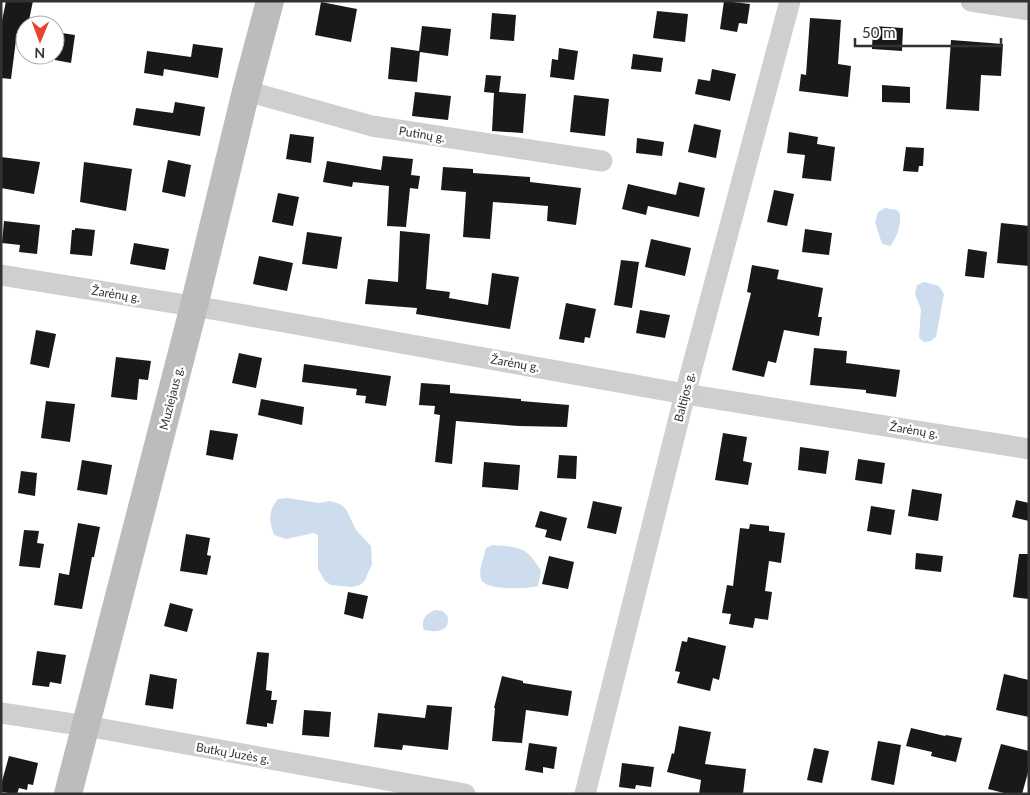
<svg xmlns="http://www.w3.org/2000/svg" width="1030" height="795" viewBox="0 0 1030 795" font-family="Lato,sans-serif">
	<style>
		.water { fill: #ceddee }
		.building { fill: #191919 }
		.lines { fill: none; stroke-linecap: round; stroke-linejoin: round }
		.minor { stroke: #cfcfcf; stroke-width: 21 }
		.secondary { stroke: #bcbcbc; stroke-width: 28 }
		.labels { text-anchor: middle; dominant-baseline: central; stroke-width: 5; stroke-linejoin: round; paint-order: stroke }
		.street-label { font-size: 12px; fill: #323232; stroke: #fff }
	</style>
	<rect width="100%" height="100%" fill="#fff"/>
	<g class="water">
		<path d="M885 208 897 210 900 214C901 225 897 238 890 246L882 244 875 222 878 212Z"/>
		<path d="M924 282 939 286 944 294 936 337 931 341 924 342 919 338 921 309 915 294 917 285Z"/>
		<path d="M287 498 319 503 330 501 340 504 346 509 356 530 371 546 372 564 365 580 360 585 352 587 331 585 325 581 318 569V535L314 533 286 539 274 535C269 522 268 510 278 499Z"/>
		<path d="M492 545C518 547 527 546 541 571L538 586C528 589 485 591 481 579 478 570 484 557 486 548Z"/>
		<path d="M436 610 442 611 447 615C452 631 437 633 424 630 420 620 427 612 436 610Z"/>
	</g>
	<g class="building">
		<path d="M6 1H33L28 25H25V41L16 40 11 79 1 78V26Z"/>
		<path d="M724 1 750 4 747 24 739 23 737 32 720 29Z"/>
		<path d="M321 2 357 9 351 42 315 35Z"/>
		<path d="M657 11 688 14 685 42 653 38Z"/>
		<path d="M492 13 516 15 514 41 490 39Z"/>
		<path d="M810 18 841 20 838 64 851 66 848 97 799 91 801 74 806 75Z"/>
		<path d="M422 26 451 29 448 56 420 52 417 82 388 79 391 47 419 51Z"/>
		<path d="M873 26 903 28 902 51 872 49Z"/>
		<path d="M55 32 75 35 71 63 55 60Z"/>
		<path d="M951 40 1003 44 1001 76 981 75 979 111 946 109Z"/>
		<path d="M193 44 223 48 218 78 164 69 163 76 144 73 147 51 191 57Z"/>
		<path d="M559 48 578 51 574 80 550 77 552 59 558 60Z"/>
		<path d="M633 54 663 58 661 72 631 69Z"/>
		<path d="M712 69 736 74 730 101 695 94 698 79 710 81Z"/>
		<path d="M486 75 501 76 499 92 526 94 523 133 492 131 494 93 484 92Z"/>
		<path d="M882 85 910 87V103L882 102Z"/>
		<path d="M415 92 451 96 448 120 412 116Z"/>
		<path d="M574 95 609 99 605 136 570 132Z"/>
		<path d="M175 102 205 107 200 136 133 125 136 108 173 113Z"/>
		<path d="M694 124 721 130 716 158 688 152Z"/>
		<path d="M789 132 818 137 817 144 835 147 831 181 802 178 805 155 787 153Z"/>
		<path d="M290 134 314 137 311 163 286 159Z"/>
		<path d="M637 138 664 142 662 156 636 153Z"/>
		<path d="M906 147 924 148 923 166H919L918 172 903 171Z"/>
		<path d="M383 156 413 159 411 175 420 176 418 189 410 188 406 227 387 226 389 186 353 182 352 187 323 182 327 161 381 170Z"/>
		<path d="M1 157 40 162 34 194 1 188Z"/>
		<path d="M168 160 191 165 185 197 162 192Z"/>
		<path d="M84 162 132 169 126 211 80 202Z"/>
		<path d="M443 167 473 169V173L530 177V182L581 188 576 225 547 221 548 206 493 202 490 239 463 237 466 192 441 190Z"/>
		<path d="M679 182 705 188 699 217 648 206 646 215 622 209 628 184 676 195Z"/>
		<path d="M774 190 794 194 787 226 767 222Z"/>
		<path d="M278 193 299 197 293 226 272 222Z"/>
		<path d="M4 221 40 225 37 254 19 252 20 245 2 243Z"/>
		<path d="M1001 223 1029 226V266L997 263Z"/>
		<path d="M75 228 95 230 92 256 70 254 72 230H75Z"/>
		<path d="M805 229 832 233 829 255 802 252Z"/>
		<path d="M400 231 430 234 426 289 450 292 449 298 488 305 492 273 519 277 510 329 416 314 417 308 365 304 368 279 398 282Z"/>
		<path d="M307 232 342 237 337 269 302 264Z"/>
		<path d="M651 239 691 248 685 276 645 267Z"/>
		<path d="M134 243 169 249 165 270 130 264Z"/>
		<path d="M968 249 987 252 984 278 965 276Z"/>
		<path d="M259 256 293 263 287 291 253 284Z"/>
		<path d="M621 260 639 262 632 308 614 305Z"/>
		<path d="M752 265 779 270 777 279 823 288 818 317H822L819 336 784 330 776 363 768 361 764 377 732 370 751 293 747 292Z"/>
		<path d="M566 303 596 309 590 338 585 337 584 343 559 339Z"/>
		<path d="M640 310 670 315 665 338 636 333Z"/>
		<path d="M36 330 56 334 49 368 30 364Z"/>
		<path d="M814 348 847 351 846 363 900 370 896 397 866 393V390L810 385Z"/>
		<path d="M239 353 262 358 256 388 232 383Z"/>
		<path d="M116 357 151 361 148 380 139 379 137 400 111 397Z"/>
		<path d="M304 364 391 376 386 406 365 403 366 396 356 395 357 389 302 382Z"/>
		<path d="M421 383 450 385V393L521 399V401L569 405 567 427 519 426 456 421 452 464 435 462 440 415 434 414 435 406 419 405Z"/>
		<path d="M261 399 304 407 302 425 258 415Z"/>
		<path d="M46 401 75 404 70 442 41 438Z"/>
		<path d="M210 430 238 434 233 460 206 455Z"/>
		<path d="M723 433 747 437 743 461 752 463 748 485 715 480Z"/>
		<path d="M800 447 829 451 826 474 798 470Z"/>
		<path d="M559 455 577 456 576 479 557 478Z"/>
		<path d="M858 459 885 463 882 484 855 480Z"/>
		<path d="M82 460 112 465 107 495 77 490Z"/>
		<path d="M484 462 520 465 518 490 482 487Z"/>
		<path d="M21 471 37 473 35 496 18 493Z"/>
		<path d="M912 489 942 494 938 521 908 516Z"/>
		<path d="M1016 500 1029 503V521L1012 517Z"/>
		<path d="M593 501 622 507 616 534 587 528Z"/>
		<path d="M871 506 895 510 891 535 867 531Z"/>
		<path d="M540 511 567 518 561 541 545 537 547 530 535 527Z"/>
		<path d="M78 523 100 527 94 557H92L82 609 54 605 59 573 69 575Z"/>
		<path d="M750 524 769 526V531L785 533 781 563 769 561 765 591 772 592 768 620 755 618 753 628 729 624 731 614 722 613 727 585 733 586 740 528 749 529Z"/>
		<path d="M24 530 39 531 37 543 44 544 40 568 19 566Z"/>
		<path d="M186 534 210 538 207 555 211 556 207 575 180 571Z"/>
		<path d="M916 553 943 556 941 572 915 569Z"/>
		<path d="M1019 554H1029V599L1013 597Z"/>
		<path d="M549 556 574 562 568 589 542 584Z"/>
		<path d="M348 592 368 596 363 619 344 614Z"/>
		<path d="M170 603 193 609 187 632 164 626Z"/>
		<path d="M688 637 726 646 719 680 713 678 710 691 677 683 680 672 675 671 682 641 687 642Z"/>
		<path d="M37 651 66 655 61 684 50 682 49 687 32 685Z"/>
		<path d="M257 652 269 653 266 690 272 691 271 700H277L273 724 267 723V727L246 724Z"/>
		<path d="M150 674 177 679 173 709 145 705Z"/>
		<path d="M1004 674 1029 680V717L996 710Z"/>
		<path d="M502 676 523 681V683L572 691 568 716 526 710 522 743 492 741 495 708H494Z"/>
		<path d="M427 705 452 707 448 750 403 745 402 750 374 747 378 713 425 718Z"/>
		<path d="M304 710 331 712 329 737 302 735Z"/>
		<path d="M679 726 711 732 705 764 746 769 743 794H699L701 780 667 772 672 753 674 754Z"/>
		<path d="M911 728 945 736 946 735 962 738 956 762 931 756 932 752 906 746Z"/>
		<path d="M878 741 901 745 894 785 871 780Z"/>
		<path d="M529 743 557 747 554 769 543 767V773L525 770Z"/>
		<path d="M1001 744 1029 751V769L1022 794H1008L988 789Z"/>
		<path d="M814 748 829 751 822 783 807 780Z"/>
		<path d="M9 756 38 763 33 785 28 784 27 790 19 788 17 794 1 792V785Z"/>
		<path d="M622 763 654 767 651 787 636 785 635 789 619 787Z"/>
	</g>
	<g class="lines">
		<g class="minor">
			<path d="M971 1 1029 10"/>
			<path d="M246 91 372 126 602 161"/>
			<path d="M1 275 217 310 685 394 1029 449"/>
			<path d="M1 713 86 726 465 794"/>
			<path d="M585 794 685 394 790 1"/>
		</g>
		<path class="secondary" d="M68 794 194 306 246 91 270 1"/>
	</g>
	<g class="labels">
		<g class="street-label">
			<text transform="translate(422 134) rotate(9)">Putinų g.</text>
			<text transform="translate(116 294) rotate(9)">Žarėnų g.</text>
			<text transform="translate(515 363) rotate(10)">Žarėnų g.</text>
			<text transform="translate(684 397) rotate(-76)">Baltijos g.</text>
			<text transform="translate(171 398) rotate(-76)">Muziejaus g.</text>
			<text transform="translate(914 430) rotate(9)">Žarėnų g.</text>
			<text transform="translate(233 753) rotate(10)">Butkų Juzės g.</text>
		</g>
	</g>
	<rect width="1030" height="795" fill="none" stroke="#323232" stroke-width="5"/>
	<g transform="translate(40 40) rotate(181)"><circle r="24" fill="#ffffff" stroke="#adadad"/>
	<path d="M0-4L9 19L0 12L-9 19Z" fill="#e94235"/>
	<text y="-8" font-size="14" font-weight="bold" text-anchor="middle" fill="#323232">N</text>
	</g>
	<path d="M855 38v8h146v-8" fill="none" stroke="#323232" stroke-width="2.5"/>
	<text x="862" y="38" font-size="15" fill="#323232" stroke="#ffffff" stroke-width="4" paint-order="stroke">50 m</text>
</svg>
